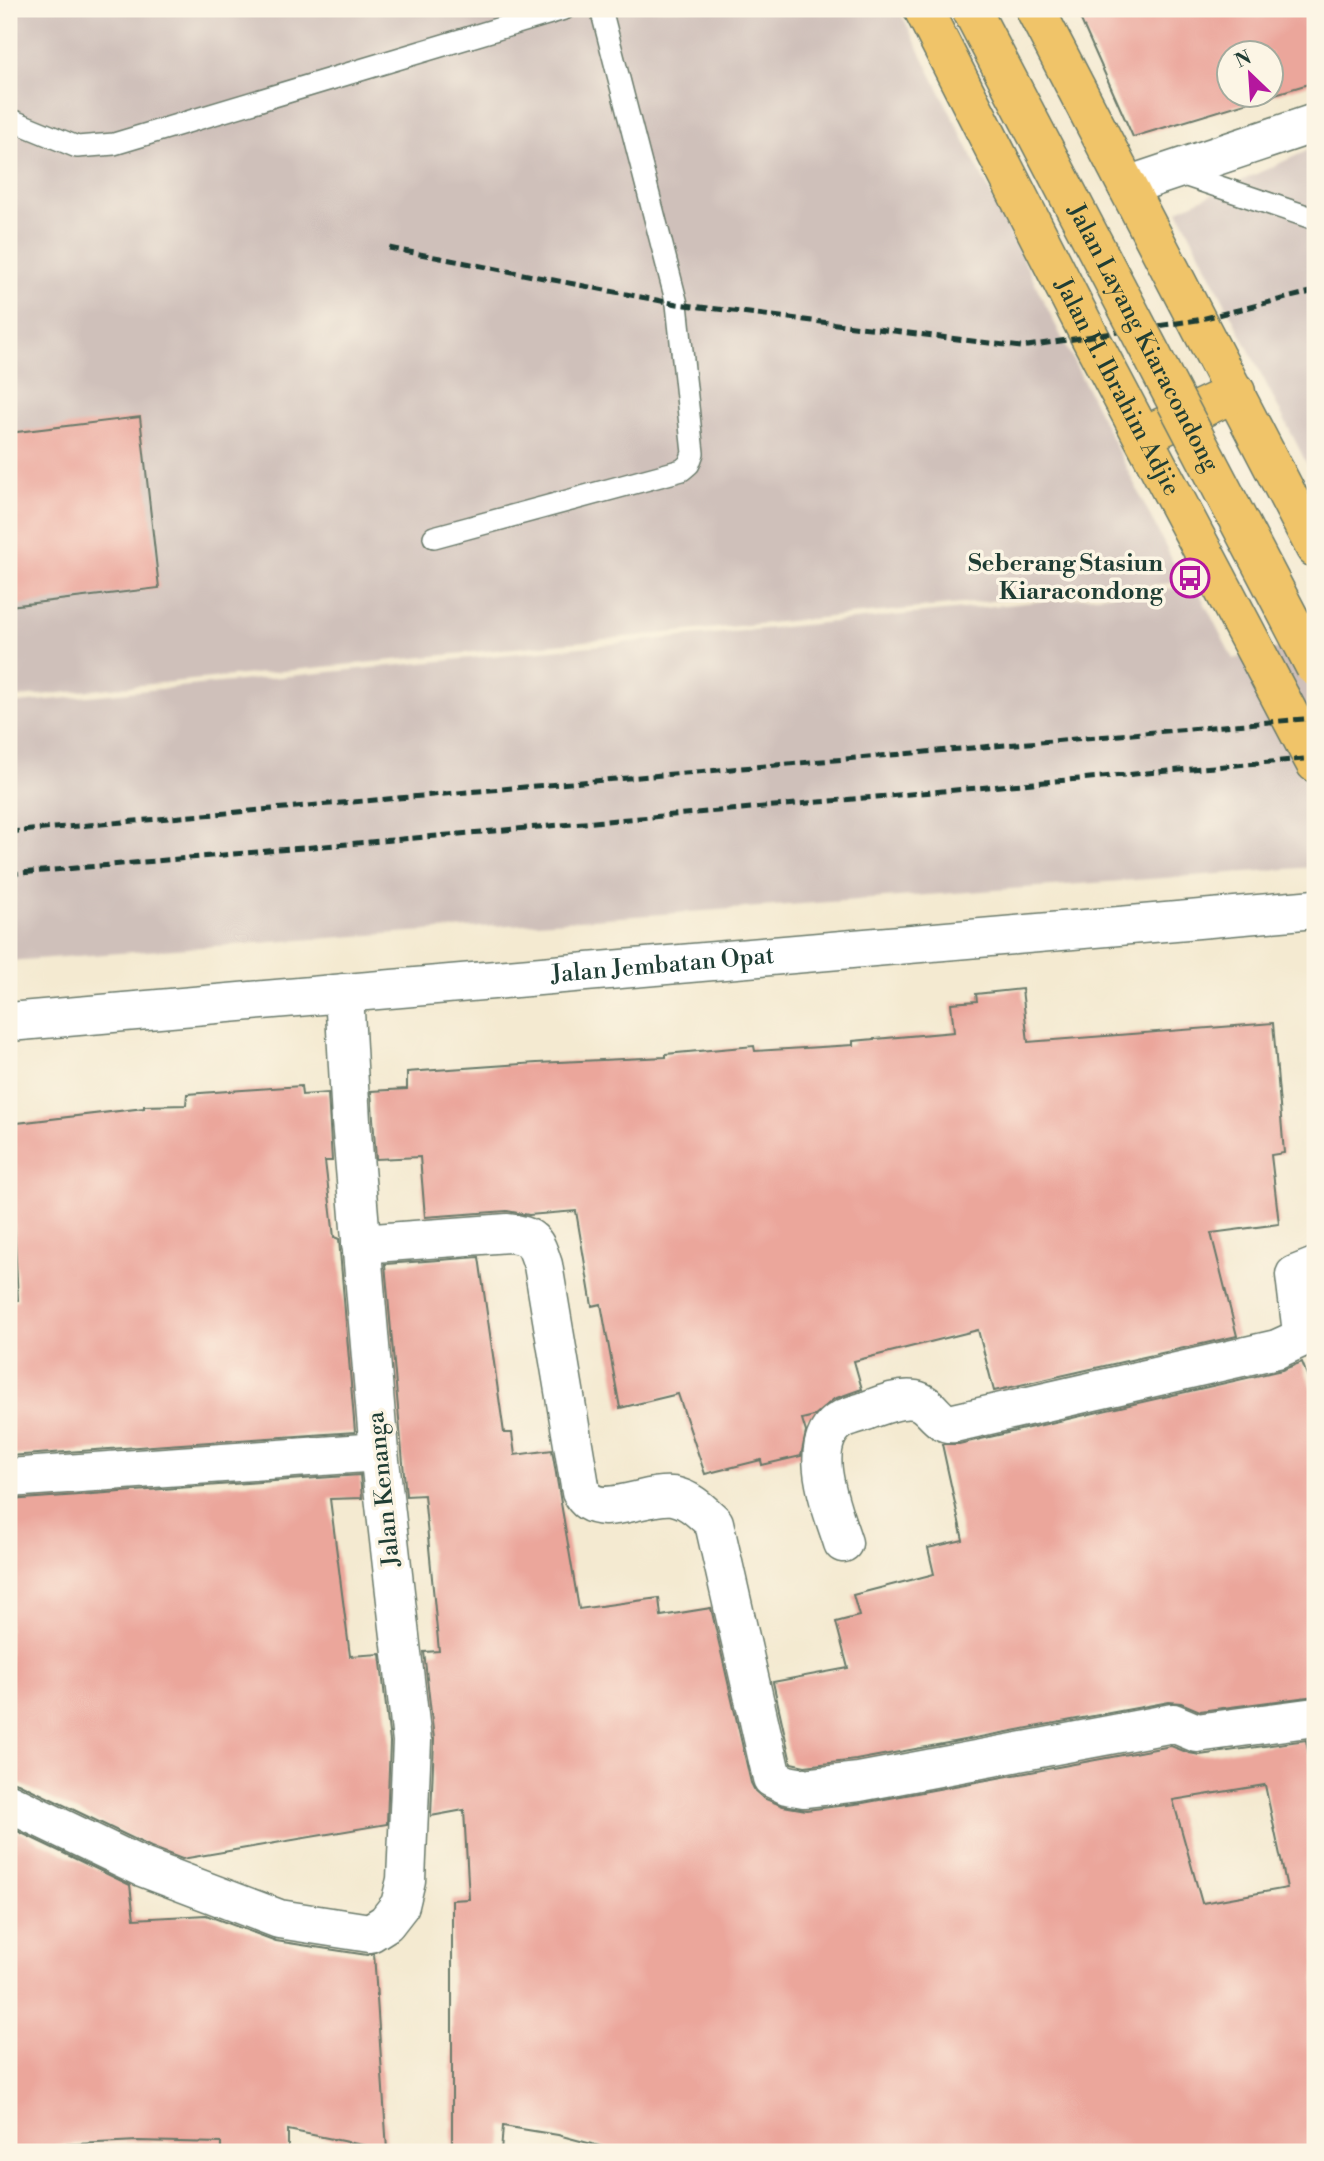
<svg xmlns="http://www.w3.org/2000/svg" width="1324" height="2161" viewBox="0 0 1324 2161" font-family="'Libre Bodoni',serif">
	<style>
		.industrial { fill: #cfc0ba }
		.building { fill: #eba69b; fill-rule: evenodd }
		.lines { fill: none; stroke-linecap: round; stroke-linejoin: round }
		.lane-casing { stroke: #6a7a6b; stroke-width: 24 }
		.street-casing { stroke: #6a7a6b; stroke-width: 41 }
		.primary-casing { stroke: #6a7a6b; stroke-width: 41 }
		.lane { stroke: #fff; stroke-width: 21 }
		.street { stroke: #fff; stroke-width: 38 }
		.primary { stroke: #f0c469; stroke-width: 38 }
		.rail { stroke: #1f3d34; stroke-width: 5; stroke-dasharray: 10 5; stroke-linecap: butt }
		.primary-bridge-casing { stroke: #6a7a6b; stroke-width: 41; stroke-linecap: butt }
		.primary-bridge { stroke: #f0c469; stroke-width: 38 }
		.labels { text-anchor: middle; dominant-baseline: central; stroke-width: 7; stroke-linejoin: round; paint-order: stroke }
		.street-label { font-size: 24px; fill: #1f3d34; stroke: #fcf5e5 }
		.poi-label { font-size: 24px; font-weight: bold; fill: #1f3d34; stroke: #fcf5e5; text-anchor: end }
	</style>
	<rect width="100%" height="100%" fill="#fcf5e5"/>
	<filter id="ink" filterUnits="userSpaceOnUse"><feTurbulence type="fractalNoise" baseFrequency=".0143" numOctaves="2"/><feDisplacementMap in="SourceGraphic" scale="14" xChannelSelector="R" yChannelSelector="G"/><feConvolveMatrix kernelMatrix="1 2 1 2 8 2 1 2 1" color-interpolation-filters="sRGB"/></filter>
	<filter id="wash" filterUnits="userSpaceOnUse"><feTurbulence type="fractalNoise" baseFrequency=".00686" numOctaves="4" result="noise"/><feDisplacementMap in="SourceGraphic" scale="28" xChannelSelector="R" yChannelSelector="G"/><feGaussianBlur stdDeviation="1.57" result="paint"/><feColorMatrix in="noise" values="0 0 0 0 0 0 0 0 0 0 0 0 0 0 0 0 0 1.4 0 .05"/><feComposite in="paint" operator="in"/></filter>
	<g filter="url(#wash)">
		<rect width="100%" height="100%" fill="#f4ead1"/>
		<g class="industrial">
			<path d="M9 9H899L1183 582 9 698Z"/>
			<path d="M1315 147V480L1178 210Z"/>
			<path d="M1196 586 1233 659 1315 640V867L9 961V704Z"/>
		</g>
		<g id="blocks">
			<g class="building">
				<path d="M1076 9H1315V82L1133 137ZM1229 52H1271V94H1229Z"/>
				<path d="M140 417 159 588 9 606V433Z"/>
				<path d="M1022 989 1028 1042 1273 1023 1284 1153 1271 1155 1279 1224 1211 1233 1237 1336 994 1391 978 1330 854 1361 862 1389 834 1399 814 1416 802 1419 806 1432 801 1456 762 1465 761 1460 705 1474 678 1394 620 1408 601 1304 592 1306 576 1211 529 1215 507 1211 425 1217 420 1157 376 1159 371 1091 407 1089V1072L537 1063 666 1057V1054L754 1046 755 1051 853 1045V1041L954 1032 951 1003 977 1001 976 994Z"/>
				<path d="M301 1086 302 1095 328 1093 332 1161H325L334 1237 339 1239 355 1432 9 1456V1301L18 1300 9 1124 144 1108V1106L186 1105 187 1094Z"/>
				<path d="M479 1257 504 1433H512L515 1455 552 1450 579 1609 659 1598 661 1616 711 1608 751 1783 755 1791 763 1798 783 1806 806 1810 863 1803 1171 1746 1189 1753 1200 1755 1306 1740 1315 1785V2152H622L558 2135 503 2126 501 2152H452V1900L469 1899 464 1810 431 1816 434 1739 424 1652 439 1651 424 1495 406 1496 385 1264ZM1265 1785 1287 1888 1202 1903 1173 1800Z"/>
				<path d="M1302 1362 1315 1396V1696L1200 1711 1181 1703 1169 1702 856 1760 805 1766 791 1763 773 1682 848 1668 836 1622 859 1616 853 1595 934 1574 928 1548 963 1540 942 1444H959L1282 1370Z"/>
				<path d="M360 1475 362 1498 330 1499 350 1656 380 1654 390 1742 387 1824 182 1859 151 1847 18 1783 9 1781V1500Z"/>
				<path d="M9 1827 130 1885 134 1919 206 1915 276 1941 367 1955 374 1953 387 2150 288 2130V2152H221V2143L138 2141 57 2145 58 2152H9Z"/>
			</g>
		</g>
	</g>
	<g filter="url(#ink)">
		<use href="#blocks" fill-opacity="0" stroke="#6a7a6b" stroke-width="2"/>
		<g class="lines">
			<defs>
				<g id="lane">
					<path d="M9 119 77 147 114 144 564 9"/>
					<path d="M1175 172 1315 219"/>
					<path d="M434 537 682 470 689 464 693 453 677 304 601 9"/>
				</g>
				<g id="street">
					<path d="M1127 186 1315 123"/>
					<path id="s1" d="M9 1022 1315 909"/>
					<path d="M361 1244 508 1233C534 1236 535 1241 543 1265L581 1492C595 1523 647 1492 673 1496 690 1499 702 1512 714 1523L772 1778 787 1785 804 1788 859 1782 1173 1723 1197 1733 1315 1717"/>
					<path d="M9 1478 379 1452"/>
					<path d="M843 1543C833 1511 802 1441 843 1419 849 1416 857 1414 863 1412 879 1406 899 1397 915 1400 932 1403 937 1426 954 1423L1277 1349 1299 1339 1302 1333 1295 1275 1315 1267"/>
					<path d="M9 1803 142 1867 279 1919 370 1933 386 1923 400 1905 406 1880 412 1741 379 1452 351 1121 344 993"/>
				</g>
				<g id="primary">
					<path id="s2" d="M923 9 1090 337 1315 763"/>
					<path d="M1035 9 1315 548"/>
					<path d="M1154 431 1236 392"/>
				</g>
			</defs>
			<use href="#lane" class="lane-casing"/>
			<use href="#street" class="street-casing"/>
			<use href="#primary" class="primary-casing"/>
			<use href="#lane" class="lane"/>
			<use href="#street" class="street"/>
			<use href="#primary" class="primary"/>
			<g class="rail">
				<path d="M389 248 677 304 1021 347 1197 320 1315 291"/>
				<path d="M9 832 1315 718"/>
				<path d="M9 874 1315 758"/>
			</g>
			<defs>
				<g id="primary-bridge">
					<path id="s3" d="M971 9 1315 667"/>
				</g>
			</defs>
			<use href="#primary-bridge" class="primary-bridge-casing"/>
			<use href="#primary-bridge" class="primary-bridge"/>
		</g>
	</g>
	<defs>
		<symbol id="bus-ring" viewBox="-11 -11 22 22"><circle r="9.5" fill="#fcf5e5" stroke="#b5179e" stroke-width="1.5"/><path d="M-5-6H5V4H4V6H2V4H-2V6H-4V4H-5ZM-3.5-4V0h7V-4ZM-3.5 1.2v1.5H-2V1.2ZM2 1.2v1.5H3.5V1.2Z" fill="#b5179e"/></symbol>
	</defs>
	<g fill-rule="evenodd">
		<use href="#bus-ring" x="1168" y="556" width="44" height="44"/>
	</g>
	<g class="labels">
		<g class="street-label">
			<text stroke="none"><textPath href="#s3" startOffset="371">Jalan Layang Kiaracondong</textPath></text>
			<text stroke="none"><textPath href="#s2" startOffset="425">Jalan H. Ibrahim Adjie</textPath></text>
			<text stroke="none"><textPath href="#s1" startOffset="656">Jalan Jembatan Opat</textPath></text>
			<text transform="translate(384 1489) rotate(-96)">Jalan Kenanga</text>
		</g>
		<g class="poi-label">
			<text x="1163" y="564">Seberang Stasiun<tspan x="1163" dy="28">Kiaracondong</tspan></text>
		</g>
	</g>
	<rect width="1324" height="2161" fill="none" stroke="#fcf5e5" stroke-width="35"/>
	<g transform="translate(1250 74) rotate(335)"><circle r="33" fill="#fcf5e5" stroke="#a4ab9e" stroke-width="2"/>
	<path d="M0-5L12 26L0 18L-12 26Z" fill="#b5179e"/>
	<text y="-10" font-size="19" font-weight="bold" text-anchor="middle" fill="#1f3d34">N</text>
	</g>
</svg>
